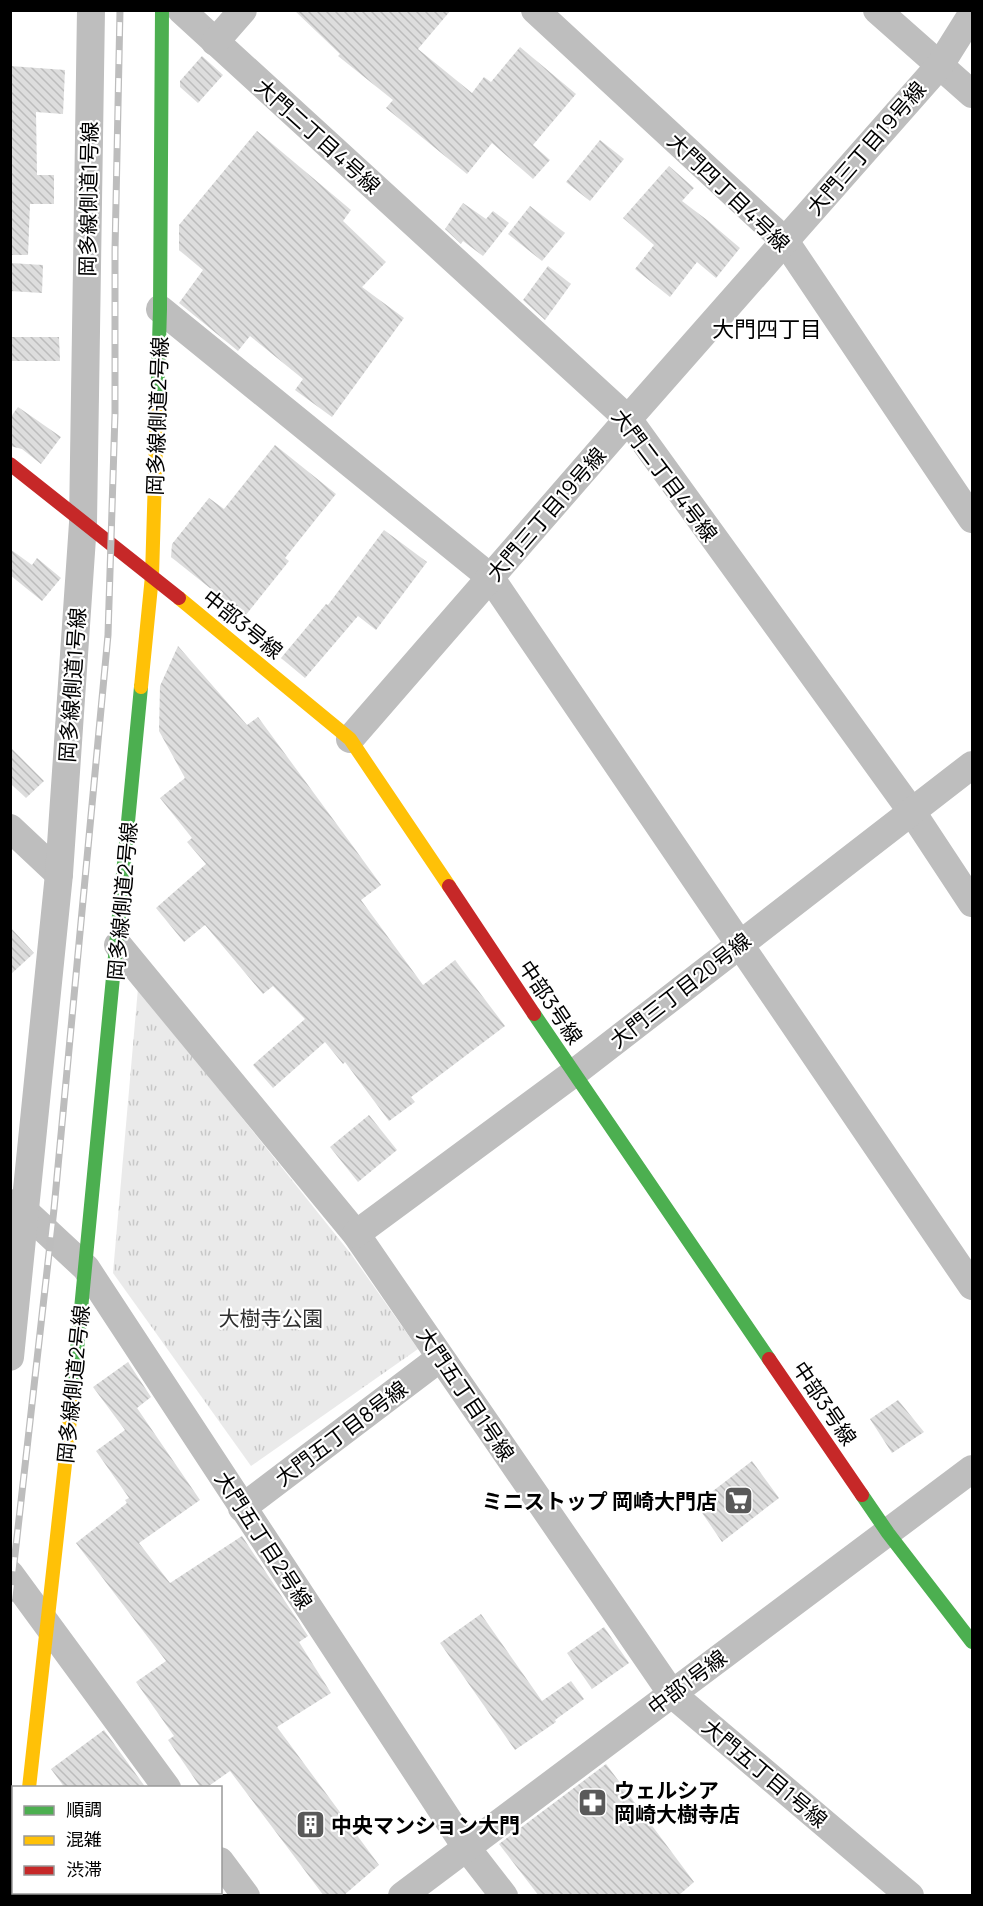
<svg xmlns="http://www.w3.org/2000/svg" width="983" height="1906" viewBox="0 0 983 1906" font-family="Manrope,'Noto Sans JP',sans-serif">
	<style>
		.park { fill: url(#park-tufts) }
		.building { fill: url(#building-back-hatch) }
		.lines { fill: none; stroke-linecap: round; stroke-linejoin: round }
		.street { stroke: #bebebe; stroke-width: 28 }
		.fast { stroke: #4caf50; stroke-width: 14 }
		.slow { stroke: #ffc107; stroke-width: 14 }
		.jam { stroke: #c62828; stroke-width: 14 }
		.rail-casing { stroke: #bdbdbd; stroke-width: 7 }
		.rail { stroke: #fff; stroke-width: 4.5; stroke-dasharray: 14; stroke-linecap: butt }
		.labels { text-anchor: middle; dominant-baseline: central; stroke-width: 4.5; stroke-linejoin: round; paint-order: stroke }
		.street-label { font-size: 21px; fill: #000; stroke: #fff }
		.park-label { font-size: 21px; fill: #303030; stroke: #fff }
		.poi-label { font-size: 21px; font-weight: bold; fill: #000; stroke: #fff; text-anchor: start }
		.neighbourhood-label { font-size: 22px; fill: #000; stroke: #fff }
	</style>
	<defs>
		<pattern id="park-tufts" width="24" height="20" patternUnits="userSpaceOnUse" patternTransform="scale(1.5)"><rect width="24" height="20" fill="#eaeaea"/><path d="M3 7l-1-3M5 7V3M7 7l1-3M15 17l-1-3M17 17v-4M19 17l1-3" fill="none" stroke="#c7c7c7"/></pattern>
		<pattern id="building-back-hatch" width="6" height="6" patternUnits="userSpaceOnUse" patternTransform="scale(1.5)"><rect width="6" height="6" fill="#ddd"/><path d="M-1 5l2 2M0 0l6 6M5-1l2 2" fill="none" stroke="#bcbcbc"/></pattern>
	</defs>
	<rect width="100%" height="100%" fill="#fff"/>
	<path class="park" d="M138 988 351 1254 418 1349 251 1466 113 1273Z"/>
	<g class="building">
		<path d="M294 10H451L418 49 472 93 484 77 491 82 520 47 576 94 533 145 550 160 533 179 492 143 467 174 386 108 393 100 338 56 340 54Z"/>
		<path d="M202 56 223 75 198 103 180 87V81Z"/>
		<path d="M10 66 65 70 63 114 36 112 37 175H54V204H30L28 255H10Z"/>
		<path d="M257 131 351 210 343 221 386 262 362 287 404 318 332 417 295 390 303 379 250 336 238 351 179 303 203 270 179 250V225Z"/>
		<path d="M600 140 624 159 590 201 566 182Z"/>
		<path d="M669 166 694 188 682 201 707 220 740 248 716 278 697 262 670 297 635 269 654 245 623 218Z"/>
		<path d="M463 203 486 219 493 211 509 223 483 256 463 241 461 244 445 229Z"/>
		<path d="M530 206 565 233 542 261 508 234Z"/>
		<path d="M10 263 43 265 42 293 10 291Z"/>
		<path d="M548 266 571 284 545 320 523 300Z"/>
		<path d="M10 337H59L60 361H10Z"/>
		<path d="M18 407 61 437 41 464 22 449 10 446V418Z"/>
		<path d="M275 445 336 494 285 558 289 561 245 616 171 557 172 544 209 498 224 509Z"/>
		<path d="M384 530 427 562 376 630 358 616 305 678 281 658 326 604 328 605Z"/>
		<path d="M10 549 32 565 37 558 61 578 42 601 10 575Z"/>
		<path d="M178 646 247 725 258 717 352 845 381 885 361 900 423 985 455 960 505 1026 411 1097 415 1102 389 1121 345 1062 343 1064 325 1042 273 1088 253 1065 305 1019 273 986 263 994 205 925 184 942 156 908 206 864 187 842 192 838 160 798 185 778 159 731 160 686Z"/>
		<path d="M10 747 44 781 26 798 10 783Z"/>
		<path d="M10 927 34 953 10 975Z"/>
		<path d="M369 1115 397 1150 358 1182 330 1147Z"/>
		<path d="M128 1362 151 1397 137 1408 200 1500 139 1543 170 1583 242 1536 308 1636 299 1642 331 1693 277 1727 379 1865 343 1896H324L230 1771 206 1788H201L168 1740 174 1736 136 1682 166 1661 76 1543 127 1503 125 1500 129 1498 96 1451 125 1430 93 1387Z"/>
		<path d="M898 1400 924 1432 892 1453 870 1419Z"/>
		<path d="M752 1461 779 1498 722 1542 696 1504Z"/>
		<path d="M481 1614 542 1701 571 1681 584 1699 555 1720 556 1722 515 1750 440 1643Z"/>
		<path d="M604 1627 629 1663 592 1689 567 1653Z"/>
		<path d="M104 1730 146 1788H65L51 1769Z"/>
		<path d="M606 1764 694 1882 678 1896H539L499 1844Z"/>
	</g>
	<g class="lines">
		<g class="street">
			<path d="M181 10 628 419 912 812 972 903"/>
			<path d="M535 10 785 241 972 519"/>
			<path d="M877 10 972 94"/>
			<path d="M215 42 243 10"/>
			<path d="M160 309 490 577 972 1286"/>
			<path d="M350 739 628 419 940 65 972 14"/>
			<path d="M10 828 59 874"/>
			<path d="M118 945 356 1234 672 1694 910 1896"/>
			<path d="M16 1203 86 1268 466 1847 504 1896"/>
			<path d="M356 1234 574 1073 972 765"/>
			<path d="M10 1357 59 874 83 523 91 10"/>
			<path d="M242 1508 440 1358"/>
			<path d="M10 1574 167 1788"/>
			<path d="M220 1861 246 1896"/>
			<path d="M16 1896V1892"/>
			<path d="M402 1896 972 1469"/>
		</g>
		<g class="fast">
			<path d="M157 410 160 309 162 10"/>
			<path d="M534 1014 769 1359"/>
			<path d="M73 1392 141 687"/>
			<path d="M862 1495 888 1533 972 1642"/>
		</g>
		<g class="slow">
			<path d="M179 598 350 739 449 886"/>
			<path d="M141 687 152 576 157 410"/>
			<path d="M29 1788 73 1392"/>
		</g>
		<g class="jam">
			<path d="M10 464 179 598"/>
			<path d="M449 886 534 1014"/>
			<path d="M769 1359 862 1495"/>
		</g>
		<defs>
			<path id="rail" d="M10 1599 54 1209 108 635 115 414V250L120 10"/>
		</defs>
		<use href="#rail" class="rail-casing"/>
		<use href="#rail" class="rail"/>
	</g>
	<defs>
		<symbol id="supermarket-square" viewBox="-11 -11 22 22"><rect x="-9" y="-9" width="18" height="18" rx="4" fill="#595959" stroke="#fff"/><path d="M-6-5.5h2.5l.6 2H6L4.5 2H-2.5L-4.4-4H-6ZM-1.5 3.2a1.3 1.3 0 1 0 .1 0ZM3 3.2a1.3 1.3 0 1 0 .1 0Z" fill="#fff"/></symbol>
		<symbol id="pharmacy-square" viewBox="-11 -11 22 22"><rect x="-9" y="-9" width="18" height="18" rx="4" fill="#595959" stroke="#fff"/><path d="M-2-6h4v4h4v4h-4v4h-4v-4h-4v-4h4Z" fill="#fff"/></symbol>
		<symbol id="building-square" viewBox="-11 -11 22 22"><rect x="-9" y="-9" width="18" height="18" rx="4" fill="#595959" stroke="#fff"/><path d="M-4-6H4V6H1V3H-1V6H-4ZM-2.5-4.3h1.7v1.8h-1.7ZM.8-4.3h1.7v1.8H.8ZM-2.5-1h1.7V.8h-1.7ZM.8-1h1.7V.8H.8Z" fill="#fff"/></symbol>
	</defs>
	<g fill-rule="evenodd">
		<use href="#supermarket-square" x="722" y="1484" width="33" height="33"/>
		<use href="#pharmacy-square" x="576" y="1786" width="33" height="33"/>
		<use href="#building-square" x="294" y="1808" width="33" height="33"/>
	</g>
	<g class="labels">
		<g class="street-label">
			<text transform="translate(318 136) rotate(42)">大門二丁目4号線</text>
			<text transform="translate(866 148) rotate(-49)">大門三丁目19号線</text>
			<text transform="translate(729 192) rotate(44)">大門四丁目4号線</text>
			<text transform="translate(88 199) rotate(-89)">岡多線側道1号線</text>
			<text transform="translate(157 416) rotate(-88)">岡多線側道2号線</text>
			<text transform="translate(665 475) rotate(53)">大門二丁目4号線</text>
			<text transform="translate(546 514) rotate(-49)">大門三丁目19号線</text>
			<text transform="translate(243 624) rotate(39)">中部3号線</text>
			<text transform="translate(72 685) rotate(-86)">岡多線側道1号線</text>
			<text transform="translate(122 901) rotate(-85)">岡多線側道2号線</text>
			<text transform="translate(680 990) rotate(-38)">大門三丁目20号線</text>
			<text transform="translate(551 1002) rotate(56)">中部3号線</text>
			<text transform="translate(73 1384) rotate(-84)">岡多線側道2号線</text>
			<text transform="translate(466 1394) rotate(56)">大門五丁目1号線</text>
			<text transform="translate(825 1403) rotate(56)">中部3号線</text>
			<text transform="translate(341 1433) rotate(-37)">大門五丁目8号線</text>
			<text transform="translate(264 1540) rotate(57)">大門五丁目2号線</text>
			<text transform="translate(687 1682) rotate(-37)">中部1号線</text>
			<text transform="translate(765 1773) rotate(40)">大門五丁目1号線</text>
		</g>
		<g class="park-label">
			<text x="271" y="1318">大樹寺公園</text>
		</g>
		<g class="poi-label">
			<text x="717" y="1501" text-anchor="end">ミニストップ 岡崎大門店</text>
			<text x="614" y="1790">ウェルシア<tspan x="614" dy="24">岡崎大樹寺店</tspan></text>
			<text x="331" y="1825">中央マンション大門</text>
		</g>
		<g class="neighbourhood-label">
			<text x="767" y="329">大門四丁目</text>
		</g>
	</g>
	<rect width="983" height="1906" fill="none" stroke="#000000" stroke-width="24"/>
	<rect x="12" y="1786" width="210" height="108" fill="#ffffff" stroke="#999999" stroke-width="1.5"/>
	<rect x="24" y="1806" width="30" height="9" fill="#4caf50" stroke="#999999" stroke-width="1.5"/>
	<text x="66" y="1816" font-size="18" fill="#000000">順調</text>
	<rect x="24" y="1836" width="30" height="9" fill="#ffc107" stroke="#999999" stroke-width="1.5"/>
	<text x="66" y="1846" font-size="18" fill="#000000">混雑</text>
	<rect x="24" y="1866" width="30" height="9" fill="#c62828" stroke="#999999" stroke-width="1.5"/>
	<text x="66" y="1876" font-size="18" fill="#000000">渋滞</text>
</svg>
